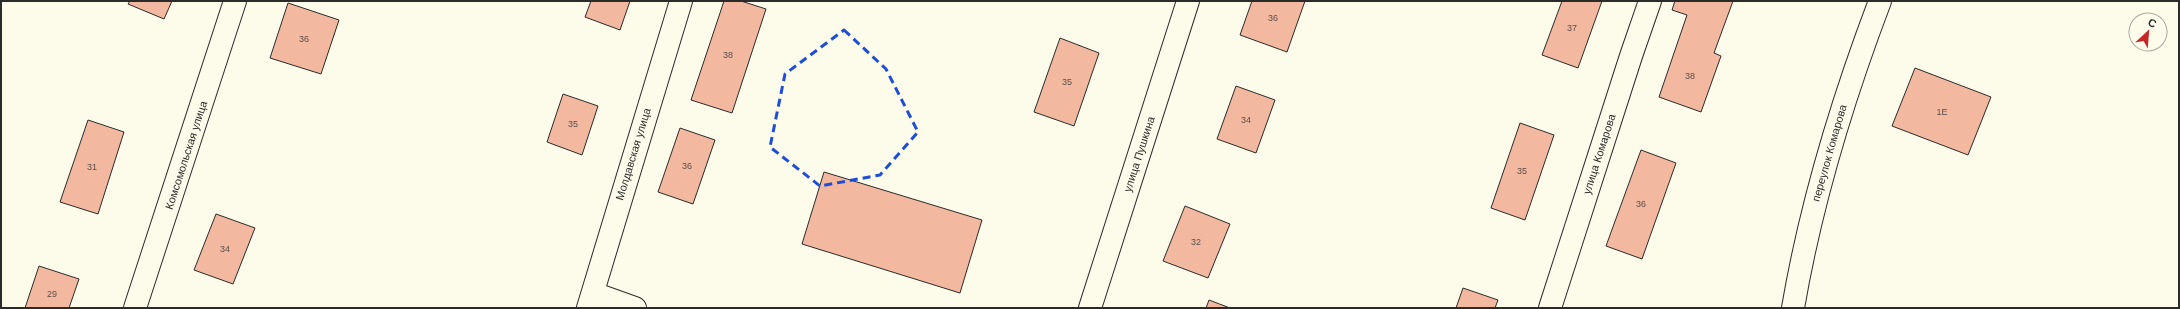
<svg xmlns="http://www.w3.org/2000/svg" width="2180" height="309" viewBox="0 0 2180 309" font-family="Arial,sans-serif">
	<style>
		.building { fill: #f2b8a0; stroke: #2b2b2b }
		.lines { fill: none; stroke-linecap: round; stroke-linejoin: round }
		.minor-casing { stroke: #2b2b2b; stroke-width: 24 }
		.minor { stroke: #fdfbea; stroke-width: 22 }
		.marked { fill: none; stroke: #1d4ed8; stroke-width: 3; stroke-dasharray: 8 5; stroke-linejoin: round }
		.labels { text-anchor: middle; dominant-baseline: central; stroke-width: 3; stroke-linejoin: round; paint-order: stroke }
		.number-label { font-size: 9px; fill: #5d4e48 }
		.street-label { font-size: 11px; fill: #2b2b2b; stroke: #fdfbea }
	</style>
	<rect width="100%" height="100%" fill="#fdfbea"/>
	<g class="building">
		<path d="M130 1H172L164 19 128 4Z"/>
		<path d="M591 1H630L620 30 585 17Z"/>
		<path d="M724 1H741L766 9 732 113 691 100Z"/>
		<path d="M1252 1H1305L1287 52 1240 35Z"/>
		<path d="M1562 1H1602L1578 68 1542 55Z"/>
		<path d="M1675 1H1733L1714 53 1721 56 1701 112 1659 97 1687 15 1672 10Z"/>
		<path d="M288 3 339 20 321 74 270 58Z"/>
		<path d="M1060 38 1099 53 1074 126 1034 112Z"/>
		<path d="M1915 68 1991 97 1968 155 1892 126Z"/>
		<path d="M1236 86 1275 100 1256 153 1217 139Z"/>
		<path d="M563 94 598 106 582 155 547 142Z"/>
		<path d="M88 120 124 132 98 214 60 202Z"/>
		<path d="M1520 123 1554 135 1525 220 1491 208Z"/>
		<path d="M680 128 715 140 693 204 658 192Z"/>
		<path d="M1641 150 1676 163 1642 259 1606 246Z"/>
		<path d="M824 172 982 220 960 293 802 244Z"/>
		<path d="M1185 206 1230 224 1208 278 1163 261Z"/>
		<path d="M216 214 255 228 233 284 194 270Z"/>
		<path d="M39 266 79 279 69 308H25Z"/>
		<path d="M1463 288 1498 300 1495 308H1456Z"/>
		<path d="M1209 300 1230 308H1206Z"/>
	</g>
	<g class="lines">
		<defs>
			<g id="minor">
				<path d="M593 293 635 308"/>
				<path d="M135 308 235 1"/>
				<path d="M588 308 681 1"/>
				<path d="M1090 308 1188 1"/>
				<path d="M1550 308 1631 56 1650 1"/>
				<path d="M1793 308C1811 203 1842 101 1880 1"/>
			</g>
		</defs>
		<use href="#minor" class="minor-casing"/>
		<use href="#minor" class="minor"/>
	</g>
	<path class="marked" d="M844 30 886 69 918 132 880 175 820 186 770 147 785 74Z"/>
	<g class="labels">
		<g class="number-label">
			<text x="1273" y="18">36</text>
			<text x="1572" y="28">37</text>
			<text x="304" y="39">36</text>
			<text x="728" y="55">38</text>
			<text x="1690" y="76">38</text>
			<text x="1067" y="82">35</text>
			<text x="1942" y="112">1Е</text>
			<text x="1246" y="120">34</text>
			<text x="573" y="124">35</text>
			<text x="687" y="166">36</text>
			<text x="92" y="167">31</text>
			<text x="1522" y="171">35</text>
			<text x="1641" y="204">36</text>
			<text x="1196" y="242">32</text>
			<text x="225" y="249">34</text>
			<text x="52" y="294">29</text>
		</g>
		<g class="street-label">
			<text transform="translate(1829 153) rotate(-74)">переулок Комарова</text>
			<text transform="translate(633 154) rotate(-73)">Молдавская улица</text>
			<text transform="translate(1139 154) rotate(-72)">улица Пушкина</text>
			<text transform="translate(1599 154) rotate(-72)">улица Комарова</text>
			<text transform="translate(186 155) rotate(-72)">Комсомольская улица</text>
		</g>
	</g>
	<rect width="2180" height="309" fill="none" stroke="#2b2b2b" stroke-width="4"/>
	<g transform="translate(2148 32) rotate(26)"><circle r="19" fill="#fdfbea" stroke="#a9a89e"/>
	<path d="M0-3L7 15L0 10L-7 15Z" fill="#c62828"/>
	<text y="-6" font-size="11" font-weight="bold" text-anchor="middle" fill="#2b2b2b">С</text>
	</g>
</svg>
